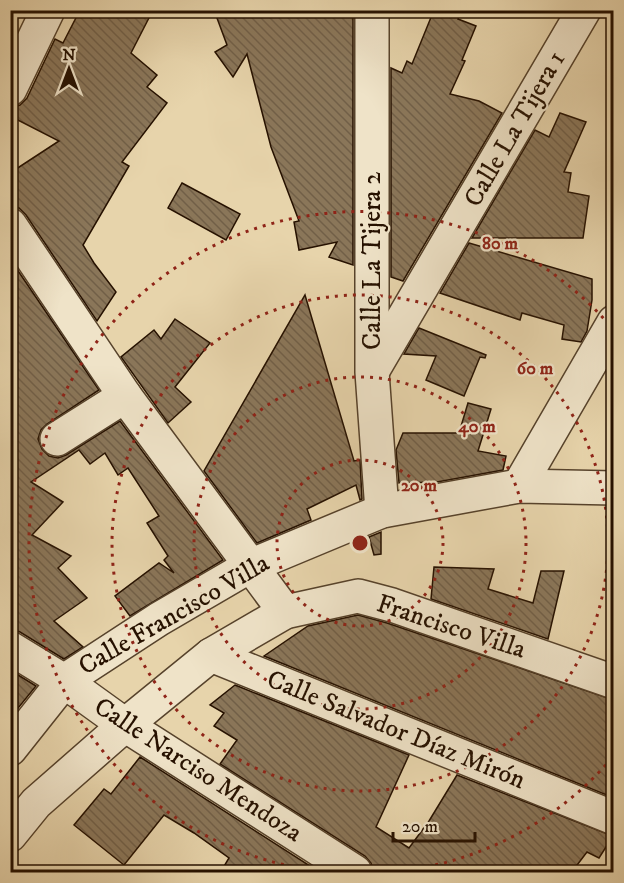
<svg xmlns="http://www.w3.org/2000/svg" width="624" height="883" viewBox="0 0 624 883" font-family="'IM FELL DW Pica',serif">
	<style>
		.building { fill: url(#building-back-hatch); stroke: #261100; stroke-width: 1.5 }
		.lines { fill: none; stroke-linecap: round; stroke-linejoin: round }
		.minor-casing { stroke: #56422b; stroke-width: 36 }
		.minor { stroke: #efe3c8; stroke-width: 33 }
		.ring { fill: none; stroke: #8f2418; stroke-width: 3; stroke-dasharray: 3 6 }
		.labels { text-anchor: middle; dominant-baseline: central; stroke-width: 4.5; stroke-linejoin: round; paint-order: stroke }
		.street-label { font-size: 26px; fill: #261100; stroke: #efe3c8 }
		.centre { fill: #8f2418; stroke: #efe3c8; stroke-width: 3 }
		.ring-label { font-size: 18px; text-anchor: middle; font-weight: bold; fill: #8f2418; stroke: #efe3c8; stroke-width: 4.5; stroke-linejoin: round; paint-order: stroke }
	</style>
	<defs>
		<pattern id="building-back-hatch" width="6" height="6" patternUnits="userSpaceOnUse" patternTransform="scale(1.5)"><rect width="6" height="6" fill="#8a7659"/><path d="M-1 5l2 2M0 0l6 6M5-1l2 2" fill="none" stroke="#715f47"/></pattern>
	</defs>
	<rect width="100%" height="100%" fill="#e7d4ab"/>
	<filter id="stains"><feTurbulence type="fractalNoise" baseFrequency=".00333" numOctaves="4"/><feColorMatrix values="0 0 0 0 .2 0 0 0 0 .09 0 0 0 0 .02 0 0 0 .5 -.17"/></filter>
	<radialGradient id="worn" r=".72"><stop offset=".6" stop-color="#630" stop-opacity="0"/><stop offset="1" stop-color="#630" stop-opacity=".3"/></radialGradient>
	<g class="building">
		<path d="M80 10H153L131 53 157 75 147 87 167 103 122 162 129 166 83 245 94 263 116 292 97 321 26 215 19 208 10 207V173L59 141 10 116V108L20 105 27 98 55 39 63 43Z"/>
		<path d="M214 10H353V265L329 257 337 242 299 250 294 222 299 221 271 147 247 54 233 77 215 52 227 45Z"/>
		<path d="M434 10H462L458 19 476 26 462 60 465 61 450 94 479 101 502 113 403 281 391 277V68L402 73 407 61 412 64Z"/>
		<path d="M560 113 586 122 564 172 571 173 568 192 589 196 583 238H472L535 130 549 137Z"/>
		<path d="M182 183 240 214 226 240 168 208Z"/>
		<path d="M469 243 592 279V300L587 331 581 342 562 339 564 325 522 313 520 320 440 293Z"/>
		<path d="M10 259 99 390 47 424 41 430 38 439 42 449 49 456 58 458 66 455 120 421 223 560 130 616 115 596 159 563 174 573 164 560 168 556 147 523 159 516 128 468 118 475 105 453 90 464 79 450 31 482 63 502 32 535 71 556 58 568 87 598 54 621 83 647 64 659 20 632 10 629Z"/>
		<path d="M305 295 354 461 360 460 362 499 360 500 356 485 307 509 311 520 257 543 204 471Z"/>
		<path d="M175 319 210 343 175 387 191 402 168 423 121 357 154 330 161 339Z"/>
		<path d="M419 328 486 355 485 358 480 357 464 396 426 380 436 356 404 354Z"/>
		<path d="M468 403 491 409 478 451 506 456 503 470 437 482 399 483 396 450 403 433H459Z"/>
		<path d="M381 532V554L374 555 369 537Z"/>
		<path d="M434 567 494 569 488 589 533 603 541 571H564L548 639 431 599Z"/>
		<path d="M358 615 387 623 614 700V798L264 656 308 626Z"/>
		<path d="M10 670 36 686 10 718Z"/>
		<path d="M235 685 409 755 376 827 409 848 429 821 457 775 613 836 599 858 587 852 571 873H374L371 863 365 856 220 764 237 740 214 726 224 713 210 705Z"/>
		<path d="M140 757 321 873H220L229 858 194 833 164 815 124 865 74 825 104 789 111 794Z"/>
	</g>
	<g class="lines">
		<defs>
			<g id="minor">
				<path d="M372 10V372L382 511"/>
				<path d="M10 89 48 10"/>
				<path d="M10 225 125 396 285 612"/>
				<path d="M373 370 584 10"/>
				<path d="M57 439 125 396"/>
				<path d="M519 486 614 322"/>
				<path d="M10 648 64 681 125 725 355 872"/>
				<path d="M211 655 614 818"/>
				<path d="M10 749 64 681 159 619 250 566 382 511 519 486 614 488"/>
				<path d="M10 835 36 803 125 725 211 655 285 612 358 596 392 605 614 682"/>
			</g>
		</defs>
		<use href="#minor" class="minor-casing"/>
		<use href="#minor" class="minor"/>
	</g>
	<g class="ring">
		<circle cx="360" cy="543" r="83"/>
		<circle cx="360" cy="543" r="166"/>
		<circle cx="360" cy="543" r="248"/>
		<path d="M612 758A331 331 0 0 1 392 872M328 872A331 331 0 1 1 612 328"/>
	</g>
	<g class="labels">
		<g class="street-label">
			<text transform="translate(515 129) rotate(-60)">Calle La Tijera 1</text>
			<text transform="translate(372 261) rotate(-90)">Calle La Tijera 2</text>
			<text transform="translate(174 615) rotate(-30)">Calle Francisco Villa</text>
			<text transform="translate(451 627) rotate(18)">Francisco Villa</text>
			<text transform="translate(396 730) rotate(22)">Calle Salvador Díaz Mirón</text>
			<text transform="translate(198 770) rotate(33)">Calle Narciso Mendoza</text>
		</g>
	</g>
	<circle cx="360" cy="543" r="9" class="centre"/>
	<g class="ring-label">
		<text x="500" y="249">80 m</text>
		<text x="535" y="374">60 m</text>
		<text x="477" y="432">40 m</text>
		<text x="419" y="491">20 m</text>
	</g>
	<rect width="624" height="883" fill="none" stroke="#e7d4ab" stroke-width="36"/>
	<rect x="12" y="12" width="600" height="859" fill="none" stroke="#261100" stroke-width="3"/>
	<rect x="18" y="18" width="588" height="847" fill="none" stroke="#261100" stroke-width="1.5"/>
	<g transform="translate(69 69)" stroke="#efe3c8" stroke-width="4.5" paint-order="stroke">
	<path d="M0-4.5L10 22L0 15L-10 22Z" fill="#261100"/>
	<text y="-9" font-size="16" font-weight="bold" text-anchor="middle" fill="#261100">N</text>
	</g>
	<path d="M393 832v9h82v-9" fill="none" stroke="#261100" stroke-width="3"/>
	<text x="402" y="832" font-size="18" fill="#261100" stroke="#efe3c8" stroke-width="4.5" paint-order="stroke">20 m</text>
	<rect width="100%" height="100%" filter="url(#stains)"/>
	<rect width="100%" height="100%" fill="url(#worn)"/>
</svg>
